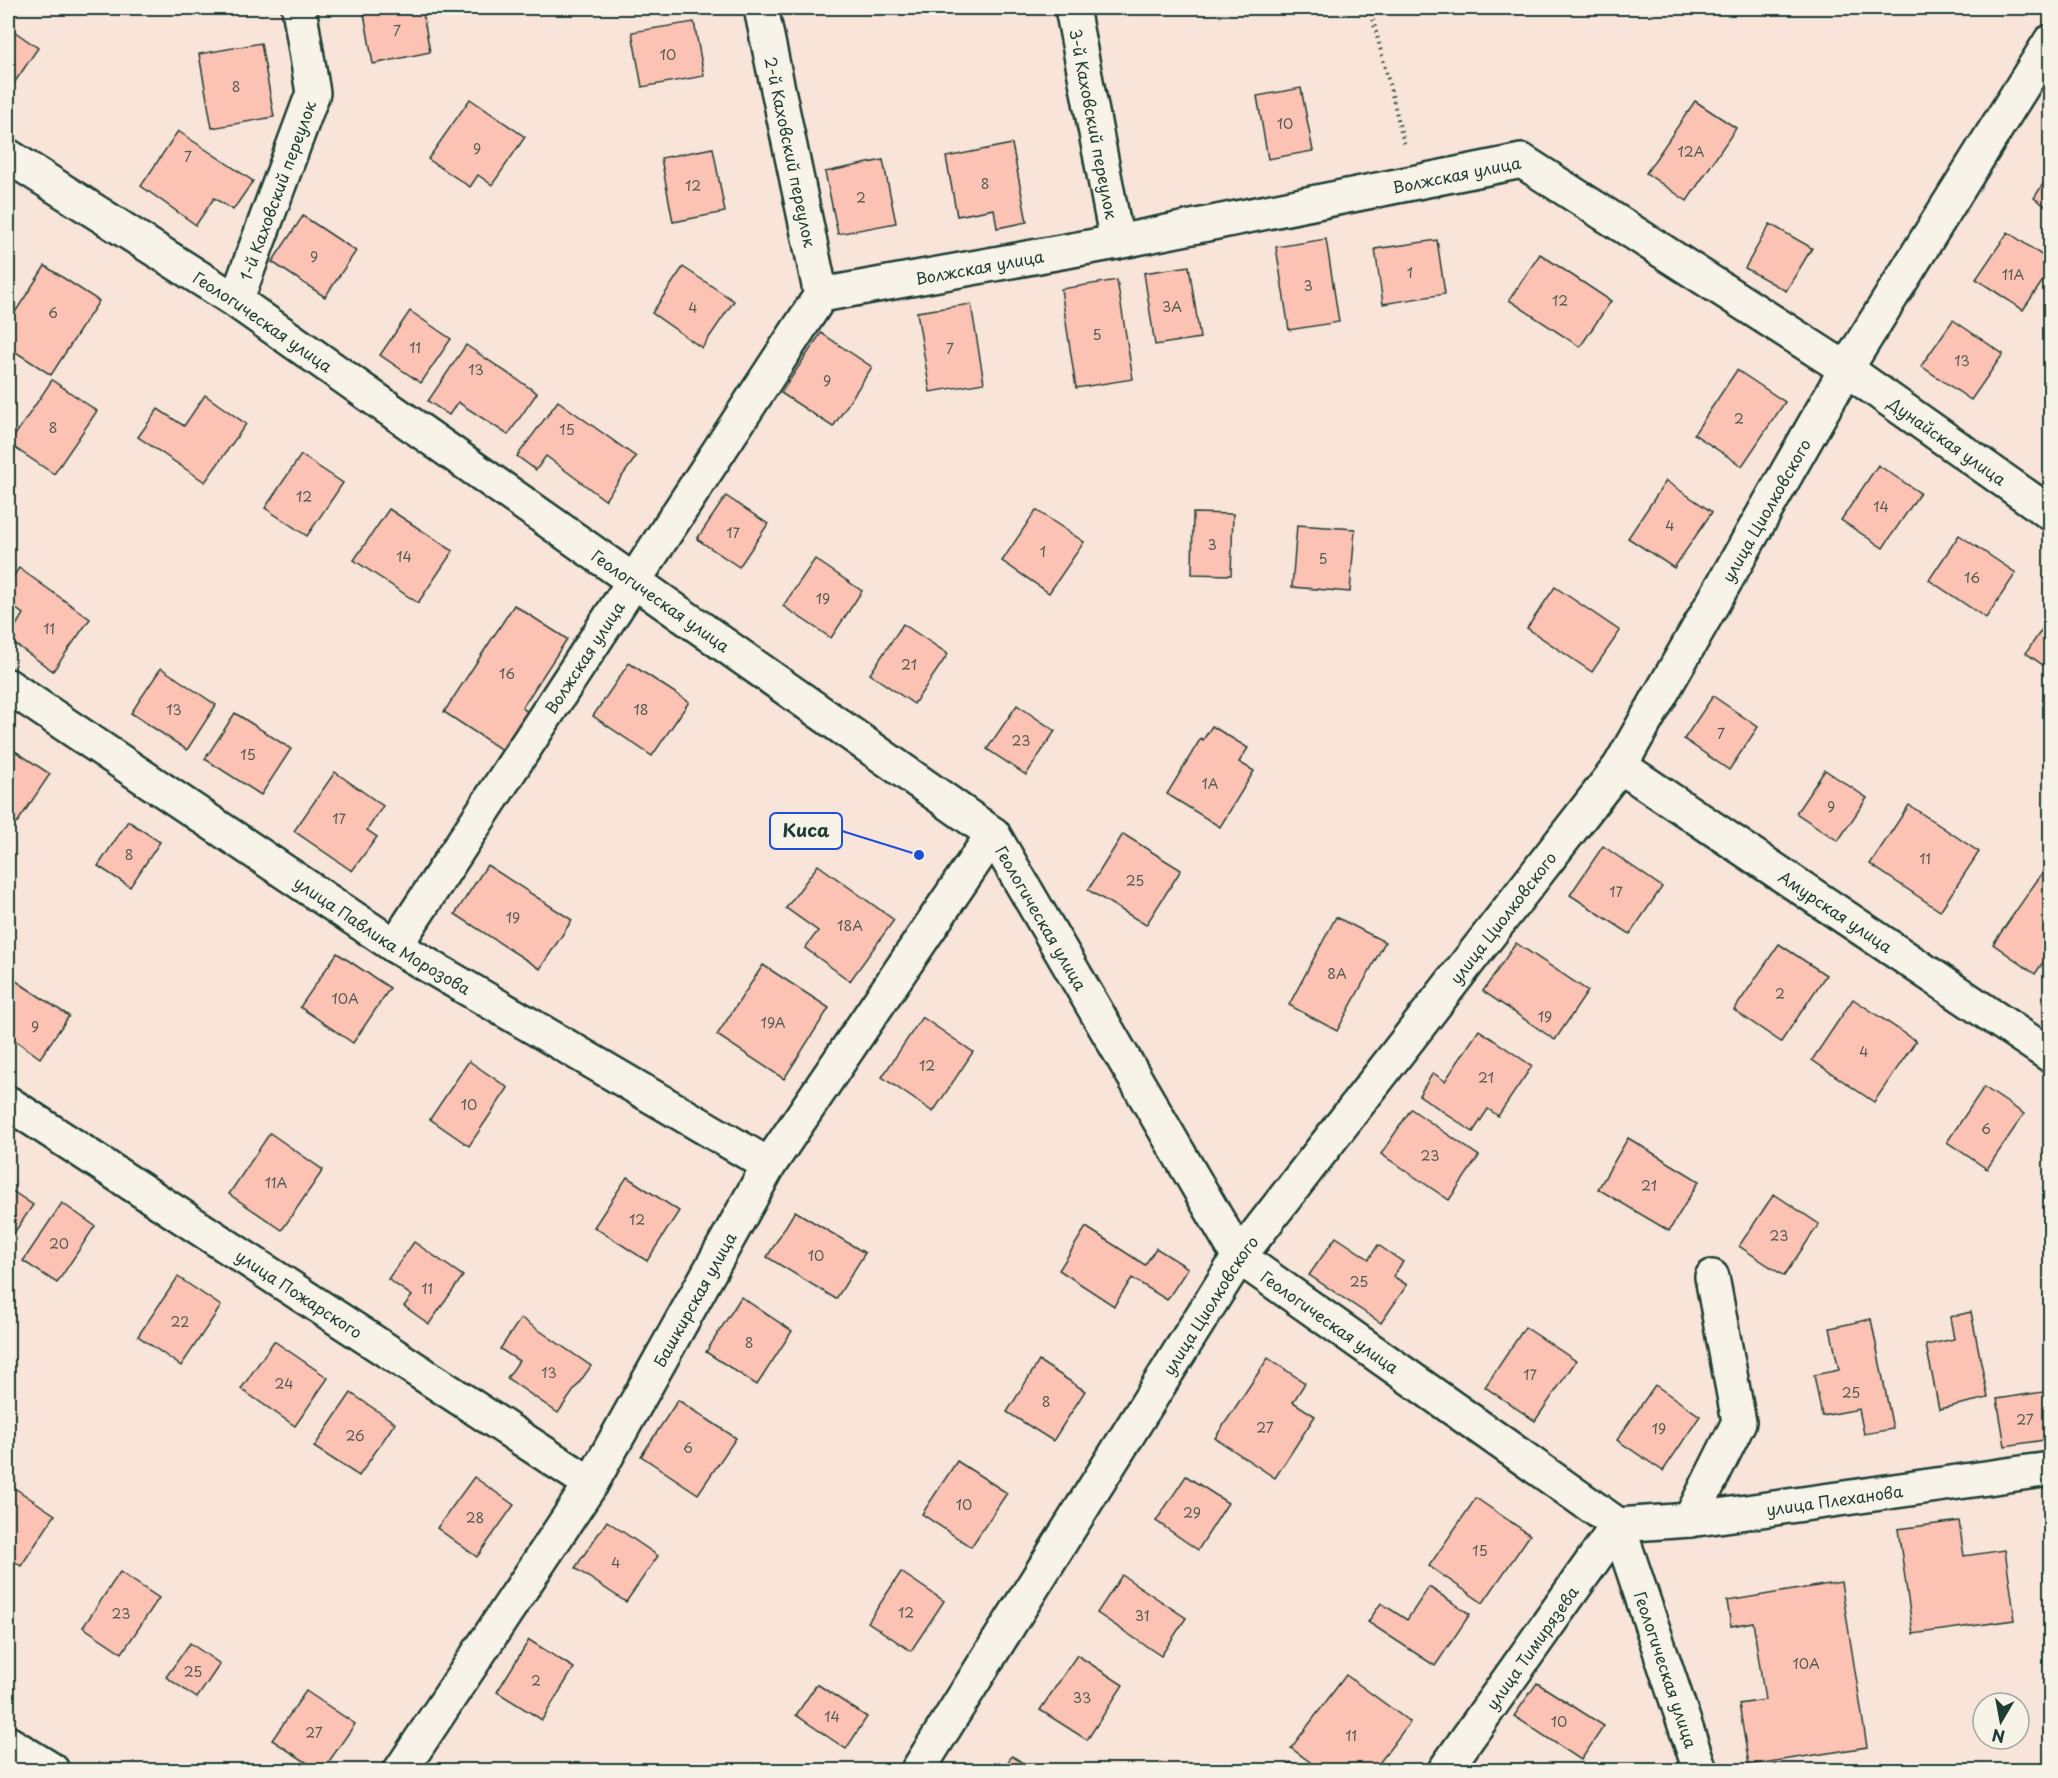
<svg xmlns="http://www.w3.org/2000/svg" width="2058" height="1778" viewBox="0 0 2058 1778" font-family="'Playpen Sans',sans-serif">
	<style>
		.building { fill: #fcc2b4; stroke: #1f3d34; stroke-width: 1.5 }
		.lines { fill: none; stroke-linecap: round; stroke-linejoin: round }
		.minor-casing { stroke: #1f3d34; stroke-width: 38 }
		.path { stroke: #1f3d34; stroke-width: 4; stroke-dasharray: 1.5 4.5; stroke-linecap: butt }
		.minor { stroke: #f7f3e8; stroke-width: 33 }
		.labels { text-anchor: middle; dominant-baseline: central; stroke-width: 4.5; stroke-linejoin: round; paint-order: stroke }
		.number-label { font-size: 14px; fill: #565e54 }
		.street-label { font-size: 16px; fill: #1f3d34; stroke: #f7f3e8 }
		.leader { fill: none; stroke: #1d4ed8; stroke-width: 2 }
		.callout-dot { fill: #1d4ed8; stroke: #f7f3e8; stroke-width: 2 }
		.callout { fill: #f7f3e8; stroke: #1d4ed8; stroke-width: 2 }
		.callout-label { font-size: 18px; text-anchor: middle; font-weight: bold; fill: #1f3d34 }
	</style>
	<rect width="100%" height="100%" fill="#f8e4d8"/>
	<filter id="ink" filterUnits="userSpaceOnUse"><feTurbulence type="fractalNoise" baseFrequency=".0167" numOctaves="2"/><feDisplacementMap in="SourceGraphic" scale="12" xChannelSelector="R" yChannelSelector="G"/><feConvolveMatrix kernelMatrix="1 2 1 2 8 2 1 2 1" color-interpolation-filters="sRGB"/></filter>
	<g filter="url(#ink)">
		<g class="building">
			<path d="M363 8H422L430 52 373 64Z"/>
			<path d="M694 22 704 76 642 87 632 32Z"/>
			<path d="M8 27 38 48 8 92Z"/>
			<path d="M261 43 274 117 212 128 199 54Z"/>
			<path d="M1301 88 1313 151 1268 159 1257 96Z"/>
			<path d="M470 99 525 137 492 185 478 175 470 187 428 159Z"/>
			<path d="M1695 101 1736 128 1687 201 1646 173Z"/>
			<path d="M178 131 253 181 233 210 214 198 196 225 141 186Z"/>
			<path d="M1012 144 1027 222 997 228 994 209 957 216 946 157Z"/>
			<path d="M713 148 725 212 673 222 661 158Z"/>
			<path d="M883 160 896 223 838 234 825 172Z"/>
			<path d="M2050 173V209L2034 198Z"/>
			<path d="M303 216 356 251 325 297 272 262Z"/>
			<path d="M1770 224 1812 248 1786 291 1745 268Z"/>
			<path d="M2008 232 2050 261V270L2023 310 1976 279Z"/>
			<path d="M1326 239 1339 322 1289 330 1276 247Z"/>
			<path d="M1437 240 1445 294 1383 304 1375 249Z"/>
			<path d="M1540 254 1611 301 1580 347 1509 300Z"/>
			<path d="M45 266 99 301 51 375 8 347V323Z"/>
			<path d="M1189 266 1200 338 1155 345 1144 273Z"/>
			<path d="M683 267 734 301 702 348 652 313Z"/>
			<path d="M1117 280 1133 379 1076 388 1061 289Z"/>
			<path d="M971 304 984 383 930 392 917 312Z"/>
			<path d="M410 311 451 339 421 383 380 355Z"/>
			<path d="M1953 320 2003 354 1971 400 1921 366Z"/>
			<path d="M821 333 872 367 833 427 781 393Z"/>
			<path d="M466 345 537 393 508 435 458 402 449 415 428 401Z"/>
			<path d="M1737 370 1785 402 1742 466 1694 434Z"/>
			<path d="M52 380 97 411 54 474 9 444Z"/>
			<path d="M205 395 246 424 205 482 138 437 158 409 184 426Z"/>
			<path d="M558 401 636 457 605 500 546 456 536 470 517 456Z"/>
			<path d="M301 455 343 483 307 536 265 508Z"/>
			<path d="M1878 465 1920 493 1883 548 1841 520Z"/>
			<path d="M1666 481 1712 512 1674 568 1628 538Z"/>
			<path d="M726 496 768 524 739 567 697 539Z"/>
			<path d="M389 509 453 551 418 603 354 560Z"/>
			<path d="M1036 510 1084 542 1049 593 1002 561Z"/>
			<path d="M1193 513 1233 514 1231 575 1192 574Z"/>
			<path d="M1297 525 1355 529 1350 592 1292 587Z"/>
			<path d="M1959 535 2016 573 1986 618 1929 580Z"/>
			<path d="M815 559 862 591 831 638 783 606Z"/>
			<path d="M19 568 90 619 53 671 8 639 23 614 8 603V584Z"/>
			<path d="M1555 587 1620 631 1592 672 1527 628Z"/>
			<path d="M514 605 567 639 522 708 533 715 508 754 444 712Z"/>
			<path d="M2050 617V670L2026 653Z"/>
			<path d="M903 624 948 654 914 704 870 674Z"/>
			<path d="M629 663 689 702 652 756 593 716Z"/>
			<path d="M161 668 216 705 187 750 131 713Z"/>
			<path d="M1713 696 1758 727 1729 770 1684 739Z"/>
			<path d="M1017 705 1055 731 1026 775 987 749Z"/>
			<path d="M235 713 291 749 261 795 205 759Z"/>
			<path d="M1212 726 1248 748 1239 762 1254 771 1220 827 1167 794 1201 738 1203 740Z"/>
			<path d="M15 751 50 774 17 823 8 817V762Z"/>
			<path d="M1825 770 1867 798 1838 841 1796 813Z"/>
			<path d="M335 772 383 806 367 830 377 837 352 871 294 831Z"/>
			<path d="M1909 805 1979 852 1940 911 1870 864Z"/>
			<path d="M128 821 160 842 130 887 98 866Z"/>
			<path d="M1123 834 1181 870 1146 925 1088 890Z"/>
			<path d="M1603 846 1662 887 1630 934 1570 895Z"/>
			<path d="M487 865 572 920 540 969 455 914Z"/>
			<path d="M818 865 894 920 850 981 805 948 818 931 786 908Z"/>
			<path d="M2045 869 2050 873V952L2035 974 1993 944Z"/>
			<path d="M1336 917 1385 942 1337 1031 1289 1005Z"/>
			<path d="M1516 943 1588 991 1555 1040 1483 991Z"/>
			<path d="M1779 944 1826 975 1781 1042 1734 1010Z"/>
			<path d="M337 953 390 988 353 1043 300 1007Z"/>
			<path d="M763 965 829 1008 784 1079 717 1035Z"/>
			<path d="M13 979 69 1016 40 1058 8 1035V988Z"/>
			<path d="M1853 999 1916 1041 1874 1102 1812 1060Z"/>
			<path d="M922 1017 973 1052 933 1112 882 1077Z"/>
			<path d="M1479 1030 1532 1066 1498 1116 1488 1109 1473 1132 1419 1095 1433 1073 1445 1081Z"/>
			<path d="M469 1061 508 1088 469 1146 430 1119Z"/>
			<path d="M1984 1087 2024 1114 1987 1169 1947 1142Z"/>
			<path d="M1411 1109 1479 1156 1449 1200 1381 1154Z"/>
			<path d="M270 1133 323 1170 282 1230 229 1194Z"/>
			<path d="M1628 1138 1699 1181 1669 1231 1598 1189Z"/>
			<path d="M627 1177 679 1211 647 1261 594 1227Z"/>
			<path d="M8 1188 33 1205 8 1242Z"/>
			<path d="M1774 1194 1819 1224 1784 1276 1739 1246Z"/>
			<path d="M62 1203 95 1226 57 1283 23 1261Z"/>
			<path d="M795 1211 865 1253 836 1299 767 1257Z"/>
			<path d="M1086 1227 1145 1265 1156 1248 1188 1268 1167 1300 1132 1278 1114 1306 1059 1270Z"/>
			<path d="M1336 1237 1369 1259 1378 1245 1403 1262 1393 1276 1407 1285 1381 1323 1309 1275Z"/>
			<path d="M414 1242 463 1276 429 1324 404 1306 412 1296 388 1279Z"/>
			<path d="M178 1277 221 1306 181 1366 138 1336Z"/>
			<path d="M741 1297 792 1331 757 1385 706 1352Z"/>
			<path d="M1971 1312 1988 1398 1939 1409 1926 1345 1954 1339 1950 1317Z"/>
			<path d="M521 1318 591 1366 558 1413 507 1378 519 1361 500 1349Z"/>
			<path d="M1871 1319 1893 1429 1864 1434 1859 1409 1822 1416 1814 1375 1839 1370 1830 1328Z"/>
			<path d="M1525 1327 1576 1361 1535 1421 1485 1387Z"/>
			<path d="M274 1341 328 1378 295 1426 241 1389Z"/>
			<path d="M1268 1358 1305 1383 1293 1402 1315 1416 1275 1478 1215 1438Z"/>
			<path d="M1039 1361 1085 1391 1053 1441 1007 1412Z"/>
			<path d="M1655 1385 1700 1416 1663 1471 1617 1440Z"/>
			<path d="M2050 1391V1439L2005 1446 1997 1399Z"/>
			<path d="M351 1393 395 1423 359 1476 314 1447Z"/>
			<path d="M678 1400 736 1438 698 1494 641 1456Z"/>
			<path d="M957 1461 1007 1493 971 1547 922 1514Z"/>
			<path d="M1186 1476 1228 1503 1198 1550 1156 1521Z"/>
			<path d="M474 1477 514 1505 477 1557 437 1528Z"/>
			<path d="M10 1485 55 1515 21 1566 8 1557V1488Z"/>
			<path d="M1476 1498 1530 1535 1483 1603 1429 1566Z"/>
			<path d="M607 1521 658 1556 626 1602 575 1568Z"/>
			<path d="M1959 1521 1964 1556 2005 1550 2015 1620 1913 1634 1898 1529Z"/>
			<path d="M120 1572 159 1598 122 1653 83 1627Z"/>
			<path d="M901 1572 944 1601 911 1651 868 1622Z"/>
			<path d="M1122 1575 1186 1618 1161 1656 1097 1613Z"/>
			<path d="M1841 1582 1867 1747 1749 1765 1739 1704 1765 1700 1753 1622 1731 1626 1727 1601Z"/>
			<path d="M1429 1587 1470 1614 1435 1666 1368 1622 1381 1603 1407 1620Z"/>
			<path d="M529 1640 574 1668 542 1720 497 1692Z"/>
			<path d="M190 1643 220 1664 197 1698 166 1677Z"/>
			<path d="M1077 1655 1123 1685 1087 1740 1040 1710Z"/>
			<path d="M1346 1675 1410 1722 1374 1770H1321L1291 1748Z"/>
			<path d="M1537 1683 1604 1726 1581 1760 1514 1716Z"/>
			<path d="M817 1684 867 1717 846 1749 796 1715Z"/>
			<path d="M306 1691 355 1724 323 1770H318L272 1740Z"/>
			<path d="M1012 1756 1034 1770H1002Z"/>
			<path d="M1290 1762 1303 1770H1284Z"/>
		</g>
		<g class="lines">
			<defs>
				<g id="minor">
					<path id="s1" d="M761 8 821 295"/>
					<path id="s2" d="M1072 8 1117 242"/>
					<path id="s3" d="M8 156 236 301 993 834 1239 1257 1618 1525 1700 1770"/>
					<path id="s4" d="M236 301 313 93 299 8"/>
					<path id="s5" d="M8 686 395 946 769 1165"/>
					<path id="s6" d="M1620 766 2050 1055"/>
					<path id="s7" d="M395 946 821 295 1117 242 1522 161 1846 369 2050 513"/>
					<path id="s8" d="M8 1103 591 1484"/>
					<path d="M1690 1520 1739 1422 1712 1277"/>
					<path d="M8 1743 52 1770"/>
					<path id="s9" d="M401 1770 591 1484 769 1165 993 834"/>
					<path id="s10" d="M918 1770 1239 1257 1620 766 1846 369 2050 42"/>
					<path id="s11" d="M1445 1770 1618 1525 1690 1520 2050 1469"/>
				</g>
			</defs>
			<use href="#minor" class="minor-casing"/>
			<path class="path" d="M1370 8 1405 147"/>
			<use href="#minor" class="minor"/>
		</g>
	</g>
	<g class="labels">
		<g class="number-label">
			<text x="397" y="30">7</text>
			<text x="668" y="54">10</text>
			<text x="236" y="86">8</text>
			<text x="1285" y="123">10</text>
			<text x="477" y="148">9</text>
			<text x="1691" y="151">12А</text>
			<text x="188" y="156">7</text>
			<text x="985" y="183">8</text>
			<text x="693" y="185">12</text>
			<text x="861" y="197">2</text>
			<text x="314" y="256">9</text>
			<text x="1410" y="272">1</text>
			<text x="2013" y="274">11А</text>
			<text x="1308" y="285">3</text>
			<text x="1560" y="300">12</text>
			<text x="1172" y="306">3А</text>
			<text x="693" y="307">4</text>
			<text x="53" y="312">6</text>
			<text x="1097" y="334">5</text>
			<text x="415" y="347">11</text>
			<text x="950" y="348">7</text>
			<text x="1962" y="360">13</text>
			<text x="476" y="369">13</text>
			<text x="827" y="380">9</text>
			<text x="1739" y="418">2</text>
			<text x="53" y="427">8</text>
			<text x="567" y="429">15</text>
			<text x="304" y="496">12</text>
			<text x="1881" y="506">14</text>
			<text x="1670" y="525">4</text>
			<text x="733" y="532">17</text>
			<text x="1212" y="544">3</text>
			<text x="1043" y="551">1</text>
			<text x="404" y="556">14</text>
			<text x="1323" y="558">5</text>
			<text x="1972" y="577">16</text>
			<text x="823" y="598">19</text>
			<text x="49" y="628">11</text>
			<text x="909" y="664">21</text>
			<text x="507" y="673">16</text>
			<text x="174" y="709">13</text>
			<text x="641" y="709">18</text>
			<text x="1721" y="733">7</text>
			<text x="1021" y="740">23</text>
			<text x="248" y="754">15</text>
			<text x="1210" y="783">1А</text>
			<text x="1831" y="806">9</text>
			<text x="339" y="818">17</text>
			<text x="129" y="854">8</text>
			<text x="1925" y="858">11</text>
			<text x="1135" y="880">25</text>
			<text x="1616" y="891">17</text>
			<text x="513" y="917">19</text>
			<text x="850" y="925">18А</text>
			<text x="1337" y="973">8А</text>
			<text x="1780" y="993">2</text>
			<text x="345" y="998">10А</text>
			<text x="1545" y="1016">19</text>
			<text x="773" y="1022">19А</text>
			<text x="35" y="1026">9</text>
			<text x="1864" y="1051">4</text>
			<text x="927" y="1065">12</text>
			<text x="1486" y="1077">21</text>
			<text x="469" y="1104">10</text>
			<text x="1986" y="1128">6</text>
			<text x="1430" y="1155">23</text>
			<text x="276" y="1182">11А</text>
			<text x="1649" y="1185">21</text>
			<text x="637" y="1219">12</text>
			<text x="1779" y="1235">23</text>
			<text x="59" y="1243">20</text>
			<text x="816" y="1255">10</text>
			<text x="1359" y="1281">25</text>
			<text x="427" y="1288">11</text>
			<text x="180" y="1321">22</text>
			<text x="749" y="1342">8</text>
			<text x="549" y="1372">13</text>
			<text x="1530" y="1374">17</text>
			<text x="284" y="1383">24</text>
			<text x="1851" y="1392">25</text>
			<text x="1046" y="1401">8</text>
			<text x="2025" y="1419">27</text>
			<text x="1265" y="1427">27</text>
			<text x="1659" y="1428">19</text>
			<text x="355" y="1435">26</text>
			<text x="688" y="1447">6</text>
			<text x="964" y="1504">10</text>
			<text x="1192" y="1512">29</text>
			<text x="475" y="1517">28</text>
			<text x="1480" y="1550">15</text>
			<text x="616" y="1562">4</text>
			<text x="906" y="1612">12</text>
			<text x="121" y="1613">23</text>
			<text x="1142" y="1615">31</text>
			<text x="1806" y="1663">10А</text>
			<text x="193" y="1671">25</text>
			<text x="536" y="1680">2</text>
			<text x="1082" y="1697">33</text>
			<text x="832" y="1716">14</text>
			<text x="1559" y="1721">10</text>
			<text x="314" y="1732">27</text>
			<text x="1351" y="1735">11</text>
		</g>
		<g class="street-label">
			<text stroke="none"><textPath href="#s2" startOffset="118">3-й Каховский переулок</textPath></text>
			<text stroke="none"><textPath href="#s1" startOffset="147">2-й Каховский переулок</textPath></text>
			<text stroke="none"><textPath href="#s7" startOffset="1425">Волжская улица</textPath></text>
			<text stroke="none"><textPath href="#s4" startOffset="118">1-й Каховский переулок</textPath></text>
			<text stroke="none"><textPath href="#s7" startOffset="939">Волжская улица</textPath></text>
			<text stroke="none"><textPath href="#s3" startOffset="304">Геологическая улица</textPath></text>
			<text stroke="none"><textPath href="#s7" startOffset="2001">Дунайская улица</textPath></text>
			<text stroke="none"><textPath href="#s10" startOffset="1521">улица Циолковского</textPath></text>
			<text stroke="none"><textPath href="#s3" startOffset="790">Геологическая улица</textPath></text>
			<text stroke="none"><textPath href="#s7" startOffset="345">Волжская улица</textPath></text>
			<text stroke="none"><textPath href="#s6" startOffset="260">Амурская улица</textPath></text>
			<text stroke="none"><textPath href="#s3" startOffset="1293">Геологическая улица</textPath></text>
			<text stroke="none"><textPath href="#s10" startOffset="1035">улица Циолковского</textPath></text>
			<text stroke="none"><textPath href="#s5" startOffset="450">улица Павлика Морозова</textPath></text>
			<text stroke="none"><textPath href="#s8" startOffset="348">улица Пожарского</textPath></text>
			<text stroke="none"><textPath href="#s9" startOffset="555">Башкирская улица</textPath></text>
			<text stroke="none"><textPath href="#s10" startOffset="549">улица Циолковского</textPath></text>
			<text stroke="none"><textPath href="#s3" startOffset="1797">Геологическая улица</textPath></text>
			<text stroke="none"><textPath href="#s11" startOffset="518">улица Плеханова</textPath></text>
			<text stroke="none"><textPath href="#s11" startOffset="150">улица Тимирязева</textPath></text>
			<text stroke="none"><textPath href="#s3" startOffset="2302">Геологическая улица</textPath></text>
		</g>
	</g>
	<path class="leader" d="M919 855L842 831"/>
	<circle class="callout-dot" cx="919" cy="855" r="6"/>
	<rect class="callout" x="770" y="813" width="72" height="36" rx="6"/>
	<g class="callout-label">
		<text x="806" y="837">Киса</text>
	</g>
	<rect width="2058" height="1778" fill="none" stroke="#f7f3e8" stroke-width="30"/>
	<rect x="15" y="15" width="2028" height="1748" fill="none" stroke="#1f3d34" stroke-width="2" filter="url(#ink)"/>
	<g transform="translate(2001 1721) rotate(190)"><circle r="28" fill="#f7f3e8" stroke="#a1aaa0" stroke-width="1.5"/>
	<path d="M0-4.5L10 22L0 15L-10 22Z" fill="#1f3d34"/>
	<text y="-9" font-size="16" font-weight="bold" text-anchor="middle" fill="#1f3d34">N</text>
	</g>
</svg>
